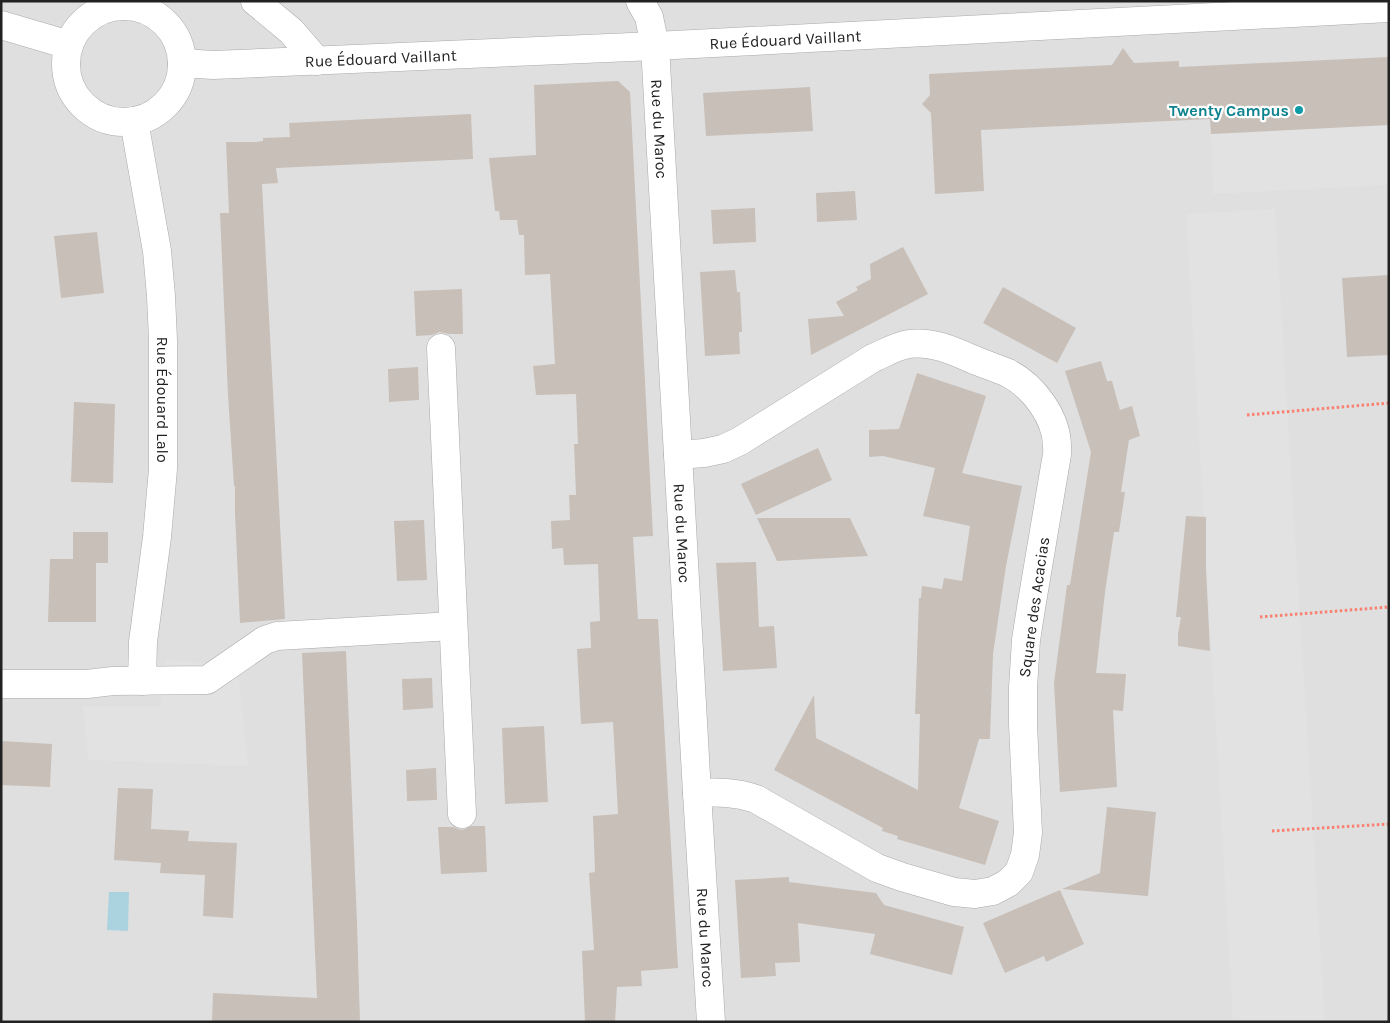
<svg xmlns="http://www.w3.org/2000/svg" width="1390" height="1023" viewBox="0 0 1390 1023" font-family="Karla,sans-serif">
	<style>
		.residential { fill: #e0dfdf }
		.parking { fill: #e2e2e2 }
		.water { fill: #aad3df }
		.building { fill: #c7bfb8 }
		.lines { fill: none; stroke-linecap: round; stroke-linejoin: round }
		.minor-casing { stroke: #a9a9a9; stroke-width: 29 }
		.path { stroke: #fa8072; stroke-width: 3; stroke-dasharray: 2.5 2.5; stroke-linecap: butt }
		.minor { stroke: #fff; stroke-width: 28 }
		.culture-dot { fill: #0f9aa8; stroke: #fff; stroke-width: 2 }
		.labels { text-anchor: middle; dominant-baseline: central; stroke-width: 4.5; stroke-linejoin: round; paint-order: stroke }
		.street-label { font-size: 16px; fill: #222; stroke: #fff }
		.culture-label { font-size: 16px; font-weight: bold; fill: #0d838f; stroke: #fff; text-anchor: end }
	</style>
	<rect width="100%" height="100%" fill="#f2efe9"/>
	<rect class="residential" x="1" y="1" width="1388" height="1021"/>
	<g class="parking">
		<path d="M1389 125V185L1213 194 1211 134Z"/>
		<path d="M1275 209 1325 1022H1233L1186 214Z"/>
		<path d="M166 660 222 664 239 681 248 766 88 760 83 706H160Z"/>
	</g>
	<path class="water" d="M109 892H129L128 931 107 930Z"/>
	<g class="building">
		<path d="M1123 48 1134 63 1179 61V67L1389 57V125L1211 134 1210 119 981 130 984 191 935 194 931 113 922 104 930 95 929 74 1112 65Z"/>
		<path d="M618 81 630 92 653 536 633 537 638 619H658L678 968 641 971 642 986 617 987 615 1022H585L582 951 594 950 589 873 595 872 593 816 618 814 613 722 581 724 577 649 591 648 590 622 600 621 598 564 564 565 563 548 552 549 551 521 570 520 569 495H576L574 444H578L576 394 536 395 533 366 555 364 550 274 525 275 524 235H519L517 220H500L499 211H495L489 158 536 155 534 85Z"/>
		<path d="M810 87 813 131 706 136 703 93Z"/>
		<path d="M471 114 473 159 276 168 278 183 262 184 285 619 240 623 235 513V486H234L228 395 220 213H229L226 142H256L263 141V138L290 137 289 123Z"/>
		<path d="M855 191 857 220 817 222 816 193Z"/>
		<path d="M755 208 756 242 713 244 711 210Z"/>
		<path d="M97 232 104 293 61 298 54 236Z"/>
		<path d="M903 247 928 294 811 355 808 319 844 316 836 302 858 290 856 287 871 279 870 264Z"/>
		<path d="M735 270 737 292H740L742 332H739L740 354 705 356 700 272Z"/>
		<path d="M1389 275V355L1347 357 1342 278Z"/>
		<path d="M1003 287 1076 328 1057 363 983 323Z"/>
		<path d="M462 289 463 334H449L440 332 432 335 416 336 414 291Z"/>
		<path d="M1101 361 1107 381H1112L1120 410 1132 406 1140 436 1129 440 1121 492H1125L1119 532H1114L1105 592 1096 673 1126 674 1123 711 1113 710 1117 787 1060 792 1054 683 1067 585H1070L1091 452 1065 371Z"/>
		<path d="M418 367 419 400 389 402 388 369Z"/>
		<path d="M917 373 986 396 962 473 1022 486 1006 566 993 654 990 739H979L959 808 999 821 985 865 897 839 898 836 882 831 883 828 774 770 814 695 816 738 918 790 920 714H915L919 598H921L922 586 942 589 944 578 962 581 970 526 923 516 935 468 883 456 869 457V430L899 429Z"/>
		<path d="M74 402 115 404 113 483 71 482Z"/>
		<path d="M818 448 832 480 756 515 741 484Z"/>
		<path d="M1186 516 1206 517V569L1210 651 1178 646V634L1181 617H1176Z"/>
		<path d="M757 518H850L868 556 777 561Z"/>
		<path d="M424 520 427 580 397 581 394 521Z"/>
		<path d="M73 532H108V563H96V622H48L50 559H73Z"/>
		<path d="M756 562 759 627 774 626 777 668 723 671 716 563Z"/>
		<path d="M346 651 357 923 360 1022H212L213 993 317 998 302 653Z"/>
		<path d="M432 678 433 708 403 710 402 679Z"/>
		<path d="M544 726 548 802 505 804 502 728Z"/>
		<path d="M1 741 52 744 50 787 1 785Z"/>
		<path d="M436 768 437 800 407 801 406 770Z"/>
		<path d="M118 788 153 789 151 829 189 831 188 841 237 843 233 918 203 916 205 875 160 873 161 863 114 860Z"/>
		<path d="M1107 807 1156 812 1148 896 1062 889 1100 873Z"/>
		<path d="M471 826H485L487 872 441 874 438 827H453L462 830Z"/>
		<path d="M789 877V882L876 893 884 905 964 927 952 975 870 954 875 934 798 923 800 962 775 963 776 976 741 978 735 880Z"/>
		<path d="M1060 890 1084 944 1046 962 1044 956 1005 973 983 923Z"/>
	</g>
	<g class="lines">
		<defs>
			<g id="minor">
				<path d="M255 1 291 31 317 61"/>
				<path id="s1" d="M640 1 649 17 655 46 697 793 711 1022"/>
				<circle cx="124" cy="64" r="58"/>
				<path d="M1 25 69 45"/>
				<path id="s2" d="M182 63 213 65 655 46 1389 8"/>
				<path id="s3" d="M134 121 157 251 161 296 163 340V469L157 537 143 642 142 681"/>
				<path d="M441 348 462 814"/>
				<path d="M678 455 704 453 723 449 740 441 873 358C885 353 896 346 909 344 931 341 952 350 972 359 984 364 996 368 1008 373 1033 386 1057 417 1057 447 1058 453 1056 460 1055 466L1031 608 1026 640 1023 688V724L1028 833 1025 855 1019 872 1008 883 993 891 975 894 954 892 902 877 877 868 756 799C735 792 719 792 697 793"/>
				<path d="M1 684H87L113 681 207 680 265 640 277 636 453 626"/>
			</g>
		</defs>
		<use href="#minor" class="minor-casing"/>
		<g class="path">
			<path d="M1247 415 1389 403"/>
			<path d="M1260 617 1389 607"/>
			<path d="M1272 831 1389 824"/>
		</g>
		<use href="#minor" class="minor"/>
	</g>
	<circle class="culture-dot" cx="1299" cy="110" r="5"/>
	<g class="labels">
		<g class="street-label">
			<text stroke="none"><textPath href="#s2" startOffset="604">Rue Édouard Vaillant</textPath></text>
			<text stroke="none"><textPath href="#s2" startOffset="199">Rue Édouard Vaillant</textPath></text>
			<text stroke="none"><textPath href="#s1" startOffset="131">Rue du Maroc</textPath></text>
			<text stroke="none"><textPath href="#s3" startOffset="281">Rue Édouard Lalo</textPath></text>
			<text stroke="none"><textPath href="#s1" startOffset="536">Rue du Maroc</textPath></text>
			<text transform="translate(1034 607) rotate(-82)">Square des Acacias</text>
			<text stroke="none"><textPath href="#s1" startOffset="941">Rue du Maroc</textPath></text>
		</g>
		<g class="culture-label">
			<text x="1289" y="110">Twenty Campus</text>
		</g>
	</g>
	<rect width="1390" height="1023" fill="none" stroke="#222222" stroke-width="5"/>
</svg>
